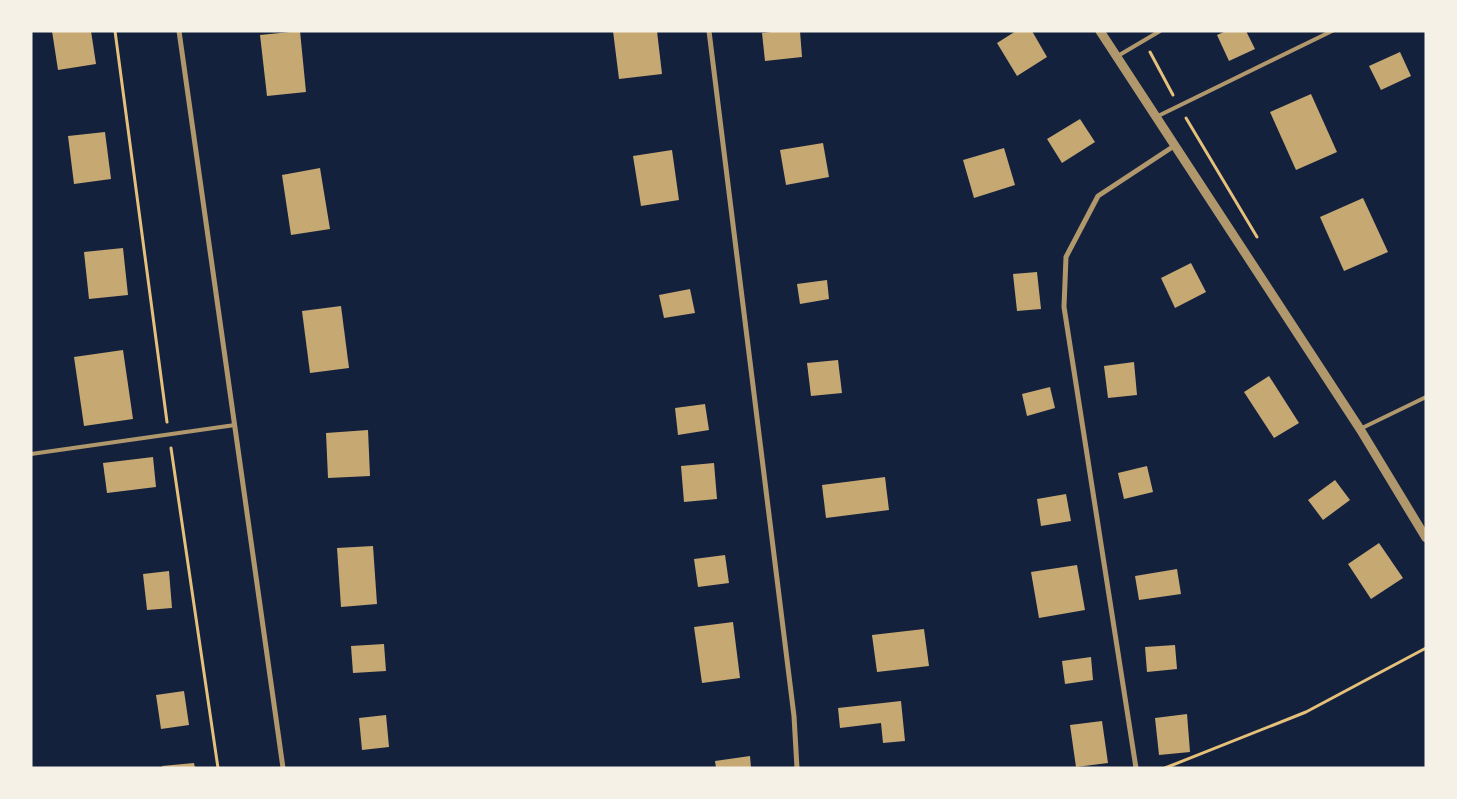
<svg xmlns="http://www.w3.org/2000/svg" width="1457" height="799" viewBox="0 0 1457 799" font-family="'Nunito Sans',sans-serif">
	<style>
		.building { fill: #c6a872 }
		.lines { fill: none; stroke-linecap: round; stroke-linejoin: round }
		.path { stroke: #e5c07b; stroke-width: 3 }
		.service { stroke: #b1986c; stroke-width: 4 }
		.minor { stroke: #b1986c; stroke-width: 5 }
		.tertiary { stroke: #b1986c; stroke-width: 9 }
	</style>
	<rect width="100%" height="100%" fill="#14213d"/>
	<g class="building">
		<path d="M52 31H91L96 64 58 70Z"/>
		<path d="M300 31 306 92 267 96 260 35Z"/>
		<path d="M613 31H657L662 74 619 79Z"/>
		<path d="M780 31H800L802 57 765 61 762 33Z"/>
		<path d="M1016 31H1032L1047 57 1017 76 997 43Z"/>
		<path d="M1226 31H1246L1255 49 1229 61 1217 35Z"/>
		<path d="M1400 52 1411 76 1381 90 1369 66Z"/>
		<path d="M1311 94 1337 152 1296 170 1270 112Z"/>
		<path d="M1080 119 1095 142 1062 163 1047 139Z"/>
		<path d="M105 132 111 179 74 184 68 136Z"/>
		<path d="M823 143 829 177 786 185 780 150Z"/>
		<path d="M1004 148 1015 185 974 198 963 160Z"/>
		<path d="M672 150 679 200 641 206 633 156Z"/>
		<path d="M320 168 330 229 291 235 282 175Z"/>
		<path d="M1363 198 1388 252 1344 271 1320 217Z"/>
		<path d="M123 248 128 295 89 299 84 252Z"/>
		<path d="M1191 263 1206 292 1175 308 1161 278Z"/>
		<path d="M1037 272 1041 309 1017 311 1013 274Z"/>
		<path d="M827 280 829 299 800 304 797 284Z"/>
		<path d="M690 289 695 313 664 318 659 295Z"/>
		<path d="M341 306 349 368 310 373 302 311Z"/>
		<path d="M123 350 133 419 84 426 74 357Z"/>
		<path d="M838 360 842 393 811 396 807 363Z"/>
		<path d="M1134 362 1137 395 1108 398 1104 366Z"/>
		<path d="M1269 376 1299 423 1274 438 1244 392Z"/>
		<path d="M1050 387 1055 408 1027 416 1022 394Z"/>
		<path d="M705 404 709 430 678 435 675 408Z"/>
		<path d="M368 430 370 476 328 478 326 433Z"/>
		<path d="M153 457 156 487 107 493 103 463Z"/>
		<path d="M714 463 717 499 684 502 681 466Z"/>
		<path d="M1147 466 1153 492 1124 499 1118 473Z"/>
		<path d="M885 477 889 510 826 518 822 485Z"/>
		<path d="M1335 480 1350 500 1323 520 1308 500Z"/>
		<path d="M1066 494 1071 521 1041 526 1037 499Z"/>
		<path d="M1379 543 1403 578 1371 599 1348 564Z"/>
		<path d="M373 546 377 604 341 607 337 548Z"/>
		<path d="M725 555 729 583 698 587 694 559Z"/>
		<path d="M1077 565 1085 610 1039 618 1031 572Z"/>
		<path d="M1177 569 1181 594 1139 600 1135 576Z"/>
		<path d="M169 571 172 608 147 610 143 574Z"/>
		<path d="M733 622 740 678 702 683 694 627Z"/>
		<path d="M924 629 929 666 877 672 872 635Z"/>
		<path d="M384 644 386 671 353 673 351 646Z"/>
		<path d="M1175 645 1177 669 1147 672 1145 647Z"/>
		<path d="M1091 657 1093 680 1065 684 1062 661Z"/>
		<path d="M184 691 189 725 161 729 156 695Z"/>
		<path d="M901 701 905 741 883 743 881 723 840 728 838 708Z"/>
		<path d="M1187 714 1190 752 1159 755 1155 718Z"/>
		<path d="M386 715 389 747 362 750 359 718Z"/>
		<path d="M1102 721 1108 763 1076 767 1070 725Z"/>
		<path d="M750 756 751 768H716L715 761Z"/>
		<path d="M194 763 195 768H163L162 766Z"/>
	</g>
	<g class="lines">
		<g class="path">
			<path d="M115 31 167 422"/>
			<path d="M1150 52 1173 95"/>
			<path d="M1186 118 1257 237"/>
			<path d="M171 448 218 768"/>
			<path d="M1165 768 1306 712 1426 648"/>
		</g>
		<g class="service">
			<path d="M1116 57 1160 31"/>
			<path d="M1156 117 1332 31"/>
			<path d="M1360 429 1426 397"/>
			<path d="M31 454 235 425"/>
		</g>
		<g class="minor">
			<path d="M179 31 283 768"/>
			<path d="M709 31 794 716 797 768"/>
			<path d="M1136 768 1064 307 1066 257 1098 196 1174 146"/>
		</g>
		<path class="tertiary" d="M1100 31 1360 429 1426 538"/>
	</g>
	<rect width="1457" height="799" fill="none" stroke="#f6f1e7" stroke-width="65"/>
</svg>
